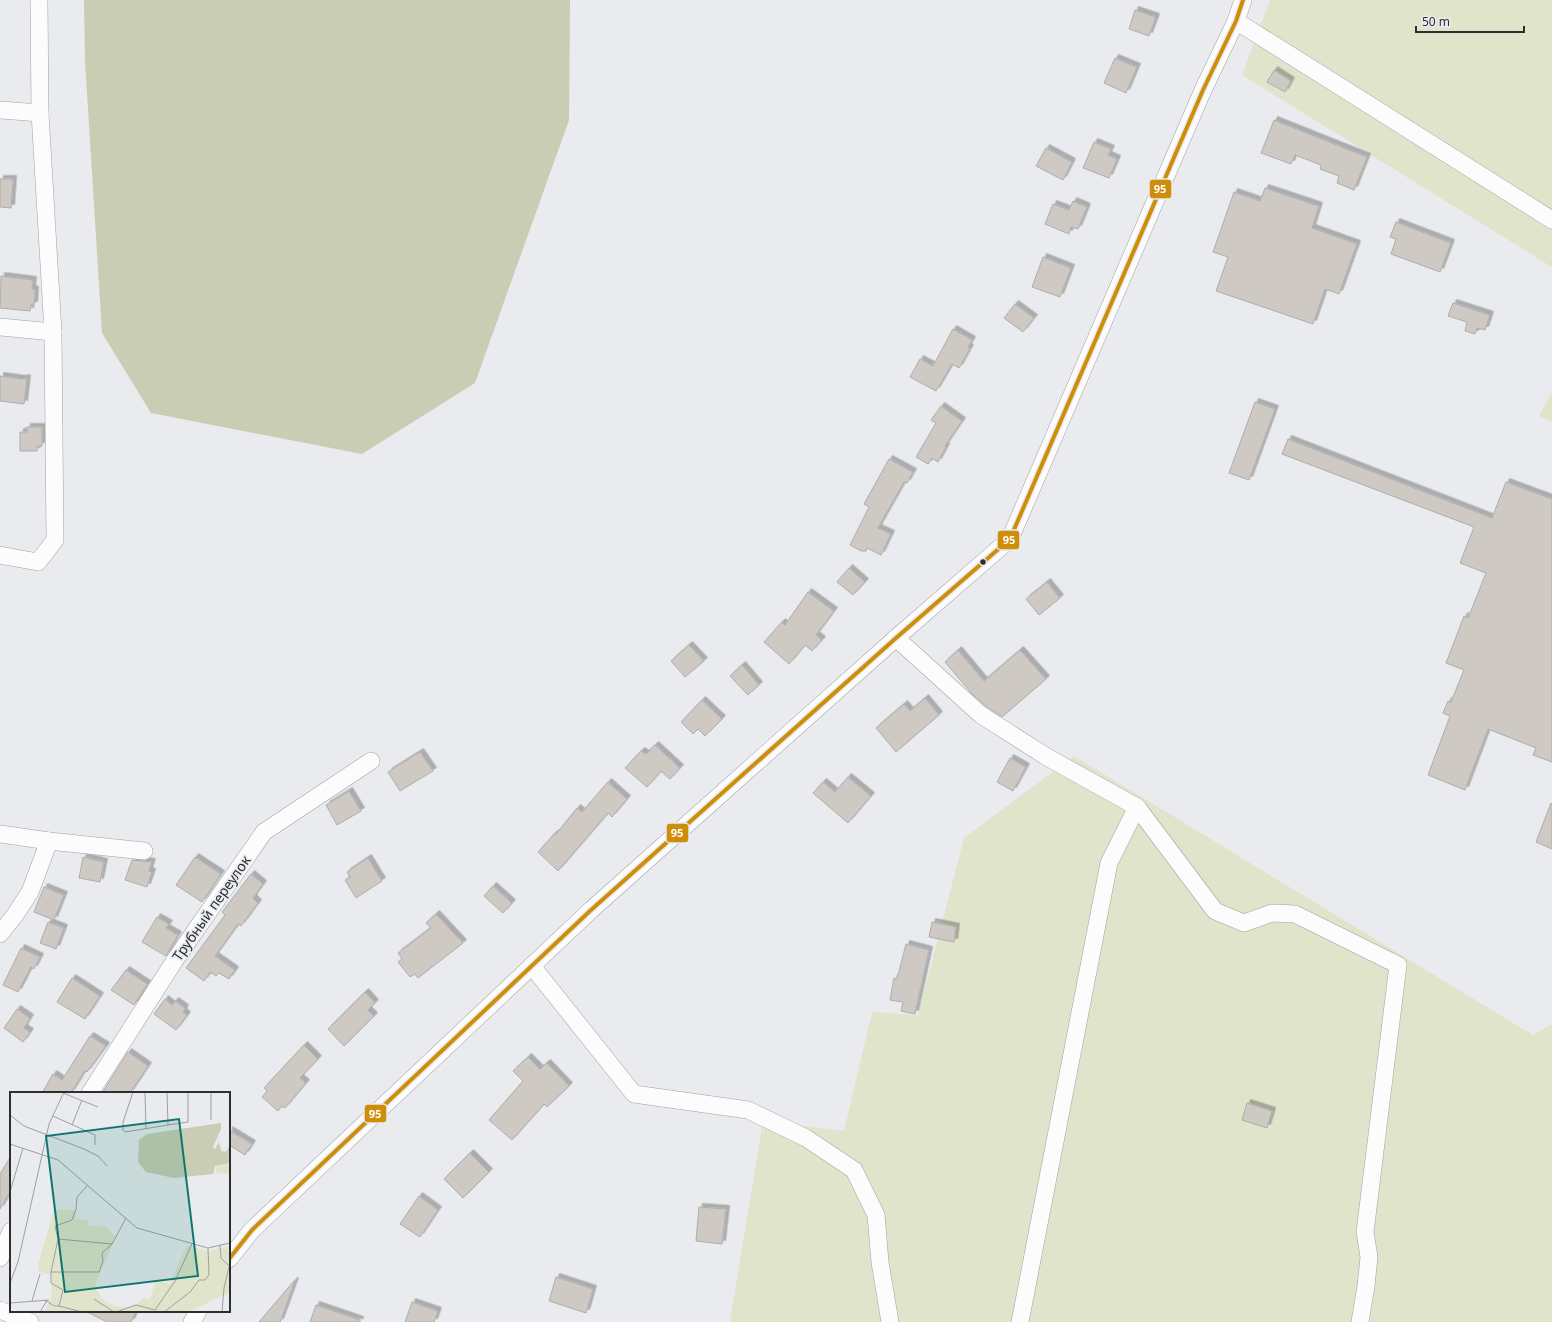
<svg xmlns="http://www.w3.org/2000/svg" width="1552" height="1322" viewBox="0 0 1552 1322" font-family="'Noto Sans',sans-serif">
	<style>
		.green { fill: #e0e4cb }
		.forest { fill: #c9cdb3 }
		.building { fill: #cfc9c3; stroke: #acadae; filter: url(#shadow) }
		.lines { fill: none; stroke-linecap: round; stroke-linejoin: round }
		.minor-casing { stroke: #a0a1a3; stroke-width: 18 }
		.minor { stroke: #fcfcfc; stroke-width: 17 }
		.bus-1-casing { stroke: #e8ebef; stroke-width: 7 }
		.bus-1 { stroke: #cf8e0a; stroke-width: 4 }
		.bus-dot { fill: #2d2e30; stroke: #e8ebef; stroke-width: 1.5 }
		.labels { text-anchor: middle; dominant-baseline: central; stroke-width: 3.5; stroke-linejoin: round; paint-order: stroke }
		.street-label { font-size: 14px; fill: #2d2e30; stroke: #e8ebef }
		.inset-road { fill: none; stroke: #9e9fa2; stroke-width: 1 }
		.view { fill: #0f766e; fill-opacity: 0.15; stroke: #0f766e; stroke-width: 2 }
		.inset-edge { fill: none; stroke: #2d2e30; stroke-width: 2 }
		.line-badge { stroke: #e8ebef; stroke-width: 1.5 }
		.badge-label { font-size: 11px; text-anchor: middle; font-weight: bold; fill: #fff }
	</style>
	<defs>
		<filter id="shadow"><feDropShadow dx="3.5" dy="-3.5" stdDeviation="0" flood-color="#0004"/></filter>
	</defs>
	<rect width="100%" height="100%" fill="#e9ebee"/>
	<g class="green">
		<path d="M1270 0H1552V267L1242 75Z"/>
		<path d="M1552 392V422L1539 416Z"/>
		<path d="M1074 756 1533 1035 1552 1024V1322H730L763 1121 844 1131 872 1012 918 1015 964 838Z"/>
	</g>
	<path class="forest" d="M84 0H570L569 120 475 383 362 454 151 413 102 333 85 61Z"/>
	<g class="building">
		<path d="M1135 10 1156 17 1149 36 1129 29Z"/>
		<path d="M1115 58 1137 67 1126 93 1104 83Z"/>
		<path d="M1274 70 1291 81 1285 92 1267 82Z"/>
		<path d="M1274 120 1367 157 1354 190 1337 183 1339 176 1320 169 1321 165 1295 155 1291 164 1261 153Z"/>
		<path d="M1094 142 1111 149 1108 155 1117 159 1109 178 1083 168Z"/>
		<path d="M1046 148 1072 162 1063 180 1036 166Z"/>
		<path d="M0 179H13L11 208 0 207Z"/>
		<path d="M1265 188 1319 206 1312 228 1357 244 1339 294 1325 289 1313 324 1216 291 1228 257 1213 252 1234 192 1260 201Z"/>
		<path d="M1073 201 1087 207 1078 229 1071 227 1069 234 1045 224 1053 204 1069 210Z"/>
		<path d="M1396 222 1451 243 1440 272 1391 254 1396 239 1390 237Z"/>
		<path d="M1043 257 1071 268 1060 297 1032 287Z"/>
		<path d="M1 276 33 280 32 289 35 290 34 305H31L30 311 0 308Z"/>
		<path d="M1453 303 1490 315 1485 330 1477 328 1475 334 1465 331 1467 322 1448 316Z"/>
		<path d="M1015 304 1034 318 1023 332 1004 318Z"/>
		<path d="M953 329 972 340 968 347 970 348 959 368 952 364 936 391 910 377 920 359 933 366Z"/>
		<path d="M0 376 22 379 27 378 24 404 0 401Z"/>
		<path d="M1255 402 1275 409 1249 480 1229 473Z"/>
		<path d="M941 406 962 421 945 446 946 447 938 462 932 458 928 464 916 457 936 423 931 420Z"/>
		<path d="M27 427H42V446H37V451H20V432H27Z"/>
		<path d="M1288 439 1492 518 1506 482 1552 499V762L1533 755 1536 748 1488 729 1465 790 1428 775 1450 716 1443 713 1448 701 1451 702 1464 670 1446 663 1464 616 1468 618 1486 573 1460 563 1474 527 1282 454Z"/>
		<path d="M889 459 913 472 907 483 904 482 878 528 891 534 881 555 867 548 866 551H861L850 545 869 507 864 504Z"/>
		<path d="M849 568 865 582 853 595 837 582Z"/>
		<path d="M1047 582 1060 598 1039 615 1026 599Z"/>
		<path d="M808 592 834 611 816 635 822 640 812 651 805 645 789 664 764 642 782 622 785 625Z"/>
		<path d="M689 645 704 661 685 677 671 661Z"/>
		<path d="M958 650 984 681 1020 650 1046 679 1002 717 987 707 972 694 945 662Z"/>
		<path d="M742 665 759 685 748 695 730 676Z"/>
		<path d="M925 698 939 715 896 752 876 728 904 704 910 711Z"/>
		<path d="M702 700 722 719 705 736 698 729 693 734 681 722Z"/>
		<path d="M655 745 680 768 670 779 661 771 647 787 625 768 641 751 646 754Z"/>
		<path d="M420 752 433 771 400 791 388 772Z"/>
		<path d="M1010 758 1026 767 1013 791 997 782Z"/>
		<path d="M848 777 871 796 848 823 813 793 823 782 835 792Z"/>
		<path d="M608 782 627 799 612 817 608 813 558 871 538 852 555 833 556 834 577 808 582 812Z"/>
		<path d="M349 791 361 811 337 825 326 805Z"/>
		<path d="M1551 803 1552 804V849L1536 842Z"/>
		<path d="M83 857 104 862 100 882 79 878Z"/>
		<path d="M195 857 221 874 202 902 176 885Z"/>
		<path d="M368 858 382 881 356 898 345 880 350 877 347 872Z"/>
		<path d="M132 860 152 862 149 871 152 872 147 887 125 880Z"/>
		<path d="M251 874 263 884 253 898 258 903 241 926 238 924 215 956 235 970 229 979 219 973 216 976 210 972 204 981 186 968 225 915 222 912Z"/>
		<path d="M493 886 512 903 503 913 484 896Z"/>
		<path d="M44 887 64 895 54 920 34 912Z"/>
		<path d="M436 914 463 943 418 978 415 974 410 977 398 962 402 959 398 953 431 928 426 923Z"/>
		<path d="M157 917 169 924 166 928 178 935 166 956 142 942Z"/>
		<path d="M48 922 64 928 56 949 40 943Z"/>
		<path d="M932 922 956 927 954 942 929 937Z"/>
		<path d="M906 944 929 950 915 1014 901 1011 903 1002 890 1000 894 978 897 979Z"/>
		<path d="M21 948 40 957 34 969 31 967 18 992 3 985Z"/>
		<path d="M126 970 147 984 134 1005 111 990Z"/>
		<path d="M72 978 100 996 85 1019 57 1002Z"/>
		<path d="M365 992 375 1003 368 1010 374 1016 344 1046 328 1029Z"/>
		<path d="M165 999 172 1005 175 1001 185 1008 183 1012 187 1015 176 1030 154 1014Z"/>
		<path d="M17 1009 30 1018 24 1028 30 1032 23 1042 4 1028Z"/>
		<path d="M90 1036 106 1046 87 1072 85 1070 71 1093H42L53 1074 62 1080Z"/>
		<path d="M304 1045 318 1059 300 1078 306 1083 285 1108 282 1106 278 1111 262 1097 267 1091 264 1088Z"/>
		<path d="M128 1052 148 1066 130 1093H102Z"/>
		<path d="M528 1057 540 1069 547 1063 569 1086 547 1107 544 1104 512 1140 489 1120 523 1081 513 1071Z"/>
		<path d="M1247 1103 1272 1111 1267 1128 1242 1120Z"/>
		<path d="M229 1130 252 1144 245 1155 229 1145Z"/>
		<path d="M470 1153 489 1172 463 1198 444 1179Z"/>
		<path d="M11 1156V1190L0 1209V1174Z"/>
		<path d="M419 1196 438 1210 420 1237 400 1224Z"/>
		<path d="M699 1207 726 1209 722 1244 696 1241Z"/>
		<path d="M556 1277 593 1289 586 1313 549 1301Z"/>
		<path d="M294 1281H295L280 1322H259Z"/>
		<path d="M412 1302 438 1311 434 1322H405Z"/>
		<path d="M316 1305 360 1320V1322H310Z"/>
		<path d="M85 1311H136L131 1322H107Z"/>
	</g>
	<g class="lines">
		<defs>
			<g id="minor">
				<path d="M39 0 40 113"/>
				<path d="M1236 21 1552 220"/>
				<path d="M0 110 40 113 53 332 55 540 38 562 0 555"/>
				<path d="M0 327 53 332"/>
				<path d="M896 638 981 715 1047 757 1137 807 1109 863 1020 1322"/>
				<path d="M1137 807 1215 911 1244 923 1272 913 1295 914 1398 965 1365 1232 1369 1257 1366 1286 1360 1322"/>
				<path d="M0 834 49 841"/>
				<path d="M0 934 15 915 30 892 49 841 144 851"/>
				<path d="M532 966 634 1094 748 1110 806 1138 854 1170 876 1215 880 1262 890 1322"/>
				<path d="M90 1093 175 960 264 832 371 761"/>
				<path d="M0 1258 11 1231"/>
				<path d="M229 1259 252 1230 591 910 896 638 1010 539 1203 90 1236 21 1243 0"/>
				<path d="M0 1310 30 1322"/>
				<path d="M192 1322 198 1311"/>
			</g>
		</defs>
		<use href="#minor" class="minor-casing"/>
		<use href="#minor" class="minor"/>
		<defs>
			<path id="bus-1" d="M229 1259 252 1230 591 910 896 638 1010 539 1203 90 1236 21 1243 0"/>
		</defs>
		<use href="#bus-1" class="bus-1-casing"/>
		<use href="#bus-1" class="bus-1"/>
	</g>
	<circle class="bus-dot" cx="983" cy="562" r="3.5"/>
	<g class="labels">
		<g class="street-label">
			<text transform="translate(211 908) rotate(-55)">Трубный переулок</text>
		</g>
	</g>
	<g transform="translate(10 1092)">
		<rect width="220" height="220" fill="#e9ebee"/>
		<path d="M220 71V81L205 82 207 74ZM44 117 66 118V127L78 128V133L97 135 106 145 84 195 96 211 114 216 127 212 133 206 140 207 146 188 159 192 177 154 198 159 220 154V200L178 220H34L41 207 42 183 29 180 28 173Z" fill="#e0e4cb"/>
		<path d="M211 31V37L203 55 205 57 209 50 211 59 216 60 220 53V71L205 74 203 82 164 86 136 80 128 70 129 48 137 42Z" fill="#c9cdb3"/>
		<path class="inset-road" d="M123 0 113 30V38L115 40 158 33 157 0M135 0 136 37M201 0V28M53 1 88 15M0 23 14 34 74 57 88 64 97 74M43 24 85 43V53M62 33 72 8M158 33 178 30V0M0 52 48 68 127 136 198 156 220 151M78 93 67 105 66 117 62 128 45 134 48 147 102 152 116 126M0 100 13 56M48 147 41 180H89L93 169 92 161 102 152M210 153 211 166 220 175M41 180V191L53 198 49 214 72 220M0 191 8 170 39 32 54 0M84 207 104 220M22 209 30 182M0 211 39 208M30 220 36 210 35 208 44 214H49M106 220 126 213 145 218 165 189 182 152M154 220 180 200 189 188H195L199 183 198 156M212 220 214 196 219 175"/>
		<path class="view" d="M169 27 188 184 55 200 36 44Z"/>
		<rect width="220" height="220" class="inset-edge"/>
	</g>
	<g class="line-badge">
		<rect x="1149" y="179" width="23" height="20" rx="4" fill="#cf8e0a"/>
		<rect x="997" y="530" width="23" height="20" rx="4" fill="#cf8e0a"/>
		<rect x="666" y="823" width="23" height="20" rx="4" fill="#cf8e0a"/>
		<rect x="364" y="1104" width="23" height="19" rx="4" fill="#cf8e0a"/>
	</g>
	<g class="badge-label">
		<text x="1160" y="193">95</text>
		<text x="1009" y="544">95</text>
		<text x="677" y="837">95</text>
		<text x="375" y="1118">95</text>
	</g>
	<path d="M1416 26v6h108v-6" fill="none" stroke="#2d2e30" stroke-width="2"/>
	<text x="1422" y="26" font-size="12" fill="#2d2e30" stroke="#e8ebef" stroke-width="3" paint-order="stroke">50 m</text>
</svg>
